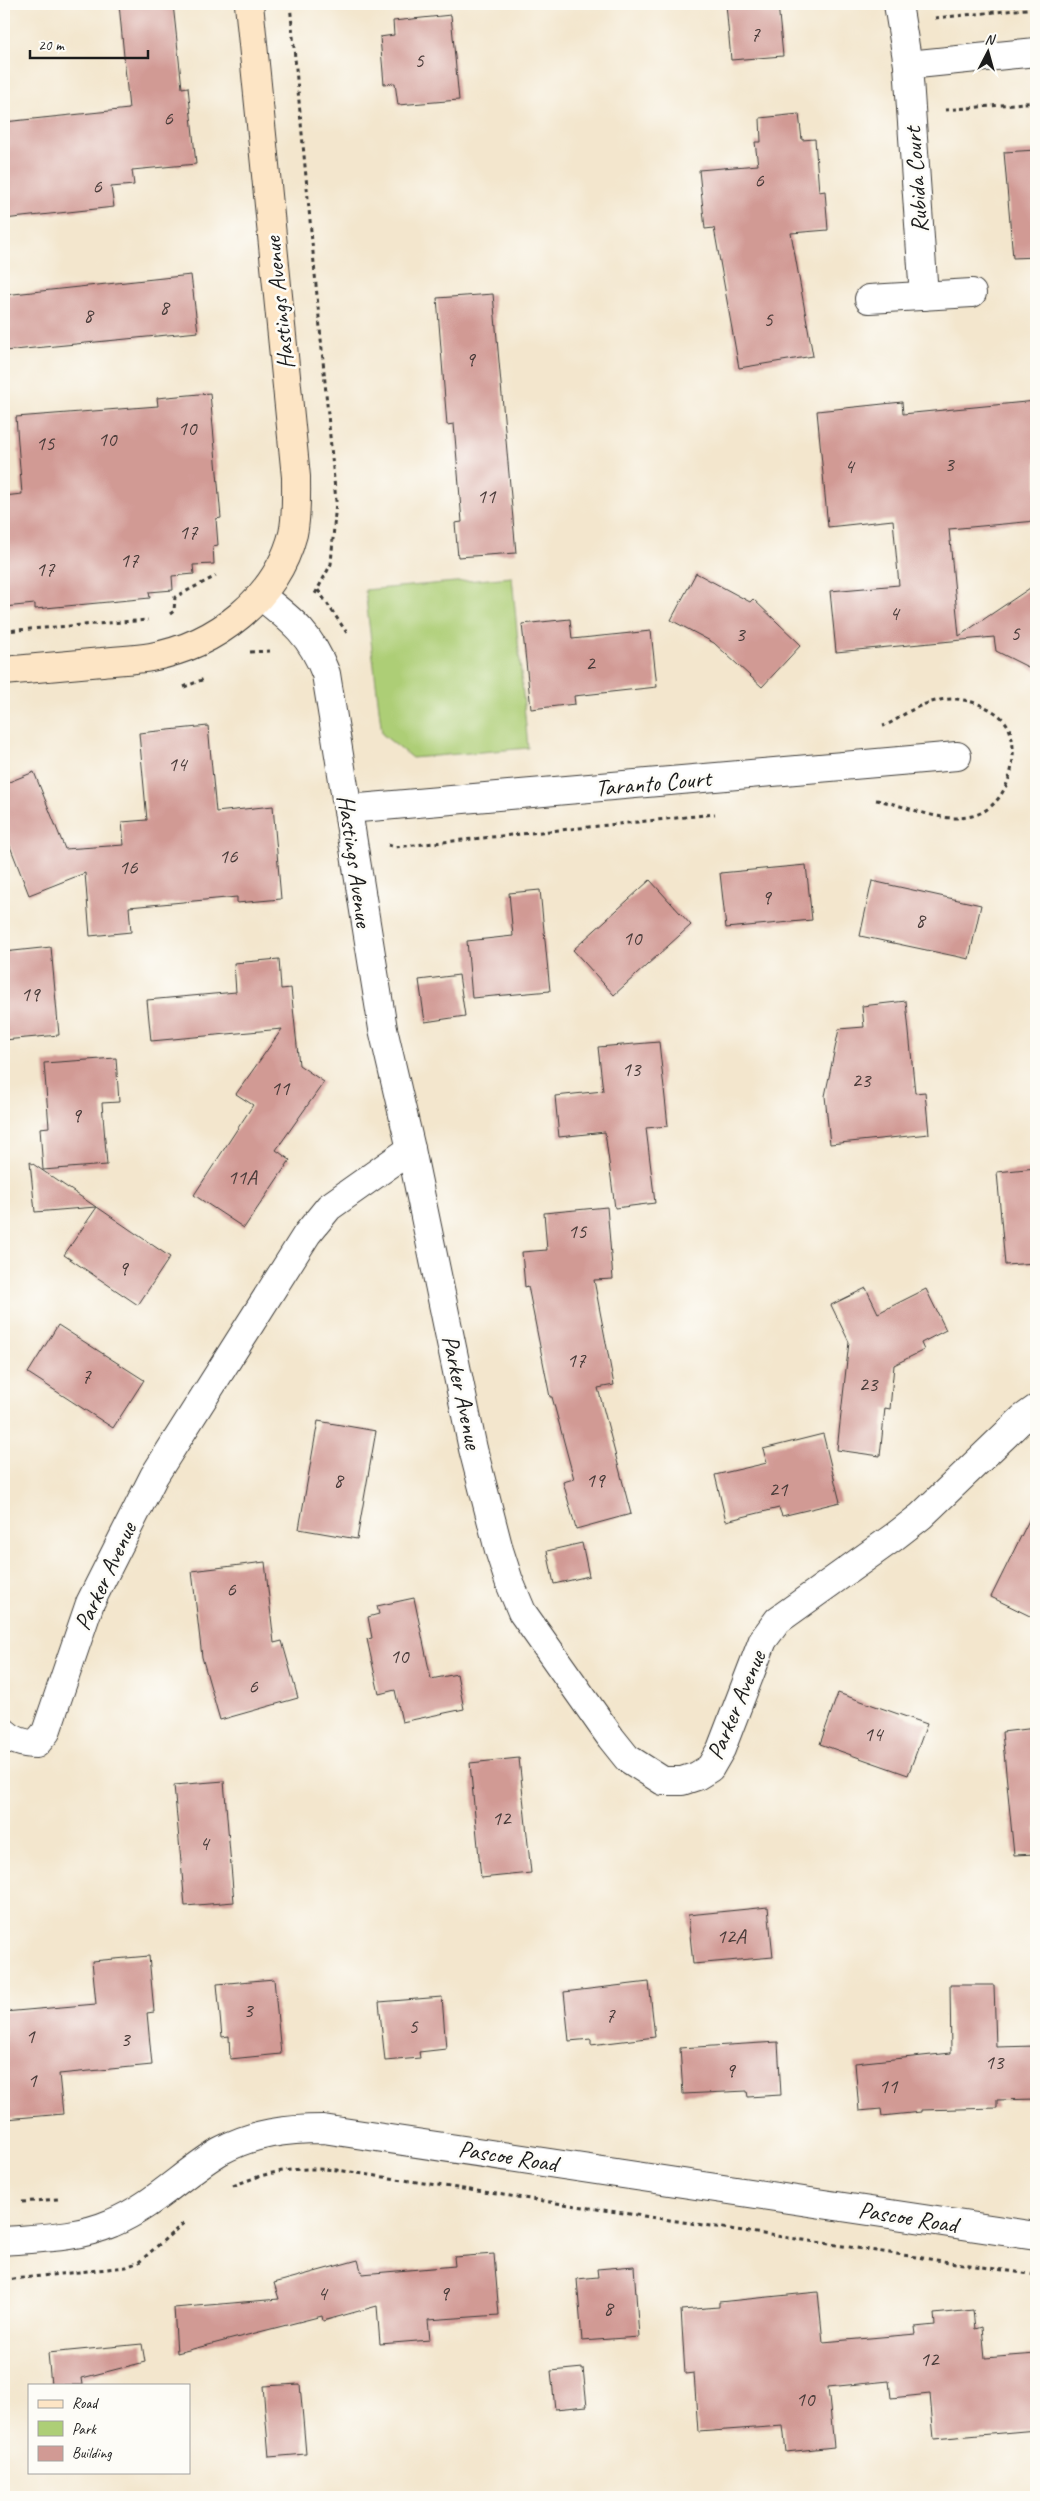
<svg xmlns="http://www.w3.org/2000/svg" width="1040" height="2501" viewBox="0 0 1040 2501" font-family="Caveat,sans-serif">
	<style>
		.green { fill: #adce76; stroke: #647549 }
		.building { fill: #d19a94 }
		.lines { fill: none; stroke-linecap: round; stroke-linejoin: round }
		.minor-casing { stroke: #3c3a37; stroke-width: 30 }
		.secondary-casing { stroke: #3c3a37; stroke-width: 30 }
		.path { stroke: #3c3a37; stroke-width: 3; stroke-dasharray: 4 4; stroke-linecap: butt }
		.minor { stroke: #fff; stroke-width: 28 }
		.secondary { stroke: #fde5c5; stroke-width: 28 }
		.labels { text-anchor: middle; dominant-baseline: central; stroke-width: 5; stroke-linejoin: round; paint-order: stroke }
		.number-label { font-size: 21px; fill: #493c3a }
		.street-label { font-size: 24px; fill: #1c1c1c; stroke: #fdfcf7 }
	</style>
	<rect width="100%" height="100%" fill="#fdfcf7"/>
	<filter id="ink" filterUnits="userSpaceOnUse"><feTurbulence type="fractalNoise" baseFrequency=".02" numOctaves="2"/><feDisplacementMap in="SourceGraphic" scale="10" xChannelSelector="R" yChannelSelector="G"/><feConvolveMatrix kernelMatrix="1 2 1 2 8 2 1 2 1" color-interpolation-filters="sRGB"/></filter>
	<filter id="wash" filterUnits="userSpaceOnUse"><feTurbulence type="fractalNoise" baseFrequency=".0096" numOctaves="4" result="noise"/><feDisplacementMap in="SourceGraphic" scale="20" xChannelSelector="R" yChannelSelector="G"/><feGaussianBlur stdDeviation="1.12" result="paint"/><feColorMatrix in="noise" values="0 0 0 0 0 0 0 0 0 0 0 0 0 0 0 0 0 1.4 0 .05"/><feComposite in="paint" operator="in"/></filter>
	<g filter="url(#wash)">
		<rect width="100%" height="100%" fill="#f3e6cd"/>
		<path class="green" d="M512 577 528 748 412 758 382 734 365 590Z"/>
		<g id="blocks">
			<g class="building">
				<path d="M119 4H173L182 88 188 87 196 164 132 170 134 185 111 187 114 207 4 219V122L129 109Z"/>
				<path d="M726 4H778L783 56 731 60Z"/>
				<path d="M451 15 459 100 398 105 395 83 384 84 380 37 394 35 393 21Z"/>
				<path d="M799 114 802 140 815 139 819 192 825 191 828 230 791 233 813 356 739 368 714 228 705 229 699 170 758 165 755 142H761L760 118Z"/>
				<path d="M1036 150V257L1013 258 1004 152Z"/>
				<path d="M191 275 198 332 4 351V295Z"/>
				<path d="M493 294 516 553 458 557 455 523 462 522 454 424 447 425 437 298Z"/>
				<path d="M210 393 221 518 216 519 218 545 213 546 214 564 193 565 194 574 172 576 173 590 149 592 150 598 35 609V604L4 607V496L22 494 16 417 158 406 157 398Z"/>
				<path d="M1036 401V521L949 529 959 636 1036 584V671L996 651 994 637 836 652 830 591 899 585 893 520 828 527 817 411 902 402 903 414Z"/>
				<path d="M696 573 750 602 753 599 801 645 762 687 714 643 671 620Z"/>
				<path d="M570 619 572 639 651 631 657 687 574 696 575 704 531 709 522 624Z"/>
				<path d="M208 726 216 812 273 806 281 899 237 903V897L129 907 131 932 90 936 85 873 29 895 4 831V784L34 772 65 849 124 845 122 822 147 820 139 733Z"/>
				<path d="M806 865 812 920 726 928 720 873Z"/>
				<path d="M650 880 691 925 614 995 573 950Z"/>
				<path d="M872 881 981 905 969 959 860 936Z"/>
				<path d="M540 890 550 991 472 998 467 941 513 936 509 893Z"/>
				<path d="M51 947 59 1035 4 1040V952Z"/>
				<path d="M279 959 281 989 291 988 299 1065 324 1082 276 1150 290 1160 244 1228 194 1195 253 1105 236 1094 282 1029 151 1041 147 1000 236 992 234 963Z"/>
				<path d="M459 975 465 1016 425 1022 419 980Z"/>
				<path d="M906 1001 915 1093 925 1092 929 1134 830 1144 825 1096 839 1029 864 1027 862 1006Z"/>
				<path d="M659 1042 668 1126 646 1128 655 1203 615 1208 605 1132 559 1137 555 1096 603 1091 598 1047Z"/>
				<path d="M116 1058 119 1102 102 1103 107 1165 43 1170 40 1128 49 1127 44 1063Z"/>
				<path d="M30 1162 96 1207 35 1212Z"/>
				<path d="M1036 1168V1263L1005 1265 997 1172Z"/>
				<path d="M97 1207 170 1257 138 1305 64 1255Z"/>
				<path d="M607 1207 613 1279 594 1280 614 1385 598 1388 631 1514 576 1529 563 1482 574 1479 552 1397H550L528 1286 525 1287 522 1252 547 1250 544 1213Z"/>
				<path d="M866 1288 878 1313 926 1289 946 1330 921 1343 924 1350 894 1365 890 1409 885 1408 880 1456 837 1450 849 1342 831 1305Z"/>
				<path d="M58 1325 144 1380 113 1428 28 1373Z"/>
				<path d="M318 1421 376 1431 357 1539 299 1529Z"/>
				<path d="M823 1434 840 1502 782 1516 779 1508 726 1521 715 1475 767 1463 763 1449Z"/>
				<path d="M1036 1506V1619L991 1597Z"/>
				<path d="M582 1543 589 1576 554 1584 547 1551Z"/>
				<path d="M265 1562 274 1643 282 1641 298 1698 220 1720 202 1657 192 1571Z"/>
				<path d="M414 1598 431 1679 457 1674 464 1709 402 1722 395 1690 379 1694 367 1639 372 1638 368 1617 379 1614 377 1606Z"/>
				<path d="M838 1693 927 1724 908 1775 820 1744Z"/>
				<path d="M1036 1728V1854L1014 1855 1002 1732Z"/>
				<path d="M519 1758 531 1873 481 1878 470 1763Z"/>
				<path d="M224 1781 234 1902 185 1906 174 1785Z"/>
				<path d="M768 1907 773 1957 693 1964 688 1915Z"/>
				<path d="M149 1956 154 2012 147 2013 152 2065 59 2074 63 2114 6 2119 4 2012 96 2004 92 1961Z"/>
				<path d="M274 1979 281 2054 230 2059 229 2036 222 2037 217 1984Z"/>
				<path d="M649 1982 655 2037 591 2045V2039L569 2041 564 1992Z"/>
				<path d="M950 1985H994L996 2047 1036 2046V2099L997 2100V2108L921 2110V2112L882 2116 881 2109 859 2111 855 2063 951 2053Z"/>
				<path d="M442 1997 446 2049 419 2052 420 2058 385 2061 379 2002Z"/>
				<path d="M778 2042 781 2095 748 2097 747 2091 683 2094 680 2048Z"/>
				<path d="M494 2254 499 2315 428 2320 430 2340 380 2344 377 2306 323 2321 322 2316 177 2353 174 2308 279 2299 274 2283 358 2260 362 2274 455 2266 454 2257Z"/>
				<path d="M634 2266 639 2337 582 2341 577 2279 598 2277 597 2269Z"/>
				<path d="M818 2292 823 2342 916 2334 915 2327 935 2325 934 2314 973 2310 975 2329 982 2327 985 2358 1036 2354V2430L934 2439 930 2394 891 2398 889 2381 828 2387 834 2447 786 2452 783 2426 698 2432 694 2373 685 2374 681 2310 719 2307V2302Z"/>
				<path d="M142 2344 145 2362 82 2378 83 2385H51L48 2353Z"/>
				<path d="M583 2368 587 2406 555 2409 551 2371Z"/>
				<path d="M300 2384 306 2454 269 2457 263 2386Z"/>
			</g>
		</g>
	</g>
	<g filter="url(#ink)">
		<use href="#blocks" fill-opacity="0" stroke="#3c3a37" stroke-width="1"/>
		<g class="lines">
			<defs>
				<g id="minor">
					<path d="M898 4 908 65"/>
					<path d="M924 296 908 65 1036 52"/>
					<path d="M869 299 972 293"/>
					<path d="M261 596C293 621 311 635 326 674L383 1029 411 1149 473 1449 499 1550 509 1581 522 1612 611 1738 627 1758 663 1781H682L697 1776 710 1768 721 1749 763 1640 778 1620 894 1537 921 1516 1022 1419 1036 1409"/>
					<path d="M348 809 957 756"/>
					<path d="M4 1732C13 1741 24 1744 36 1744L46 1732 90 1603 154 1476 307 1234 329 1207 411 1149"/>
					<path d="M4 2241C40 2238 78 2238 112 2223 153 2206 183 2173 220 2151 253 2133 287 2129 323 2129L1036 2236"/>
				</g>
				<path id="secondary" d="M4 671C37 668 69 665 102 662 118 660 135 660 151 657 216 645 276 599 293 534 297 516 296 496 296 477L249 4"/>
			</defs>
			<use href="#minor" class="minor-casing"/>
			<use href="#secondary" class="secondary-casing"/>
			<g class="path">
				<path d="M290 4 336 501 331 564 314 596"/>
				<path d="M935 18 1036 8"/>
				<path d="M945 110 1036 102"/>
				<path d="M318 590 347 633"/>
				<path d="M170 614 174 611 175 597 216 576"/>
				<path d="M4 631 148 620"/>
				<path d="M250 652 271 651"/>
				<path d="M184 687 204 679"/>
				<path d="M876 800C907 805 939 824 972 816 1006 808 1020 762 1010 731 1004 711 972 699 953 699 935 699 919 705 903 715 897 719 890 724 883 726"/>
				<path d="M388 845 395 847 715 814"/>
				<path d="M233 2186C272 2170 294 2167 337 2170L1036 2275"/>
				<path d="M22 2202 58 2199"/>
				<path d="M4 2280 126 2267 139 2262 186 2221"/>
			</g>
			<use href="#minor" class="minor"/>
			<use href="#secondary" class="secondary"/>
		</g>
	</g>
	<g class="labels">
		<g class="number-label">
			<text x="755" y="34">7</text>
			<text x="419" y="60">5</text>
			<text x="168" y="118">6</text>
			<text x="759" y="180">6</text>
			<text x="97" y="186">6</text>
			<text x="164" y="307">8</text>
			<text x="88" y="315">8</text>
			<text x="768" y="319">5</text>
			<text x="470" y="359">9</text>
			<text x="187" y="428">10</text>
			<text x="107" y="439">10</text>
			<text x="45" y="443">15</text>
			<text x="949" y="464">3</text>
			<text x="849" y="466">4</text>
			<text x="486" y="496">11</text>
			<text x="188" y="532">17</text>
			<text x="129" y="560">17</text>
			<text x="45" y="569">17</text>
			<text x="894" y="613">4</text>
			<text x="1015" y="633">5</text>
			<text x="740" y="634">3</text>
			<text x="590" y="663">2</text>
			<text x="177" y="764">14</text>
			<text x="228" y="856">16</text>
			<text x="128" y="867">16</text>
			<text x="766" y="897">9</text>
			<text x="920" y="920">8</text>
			<text x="632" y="938">10</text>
			<text x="30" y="994">19</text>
			<text x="631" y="1069">13</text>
			<text x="861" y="1080">23</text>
			<text x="280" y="1088">11</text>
			<text x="76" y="1115">9</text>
			<text x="242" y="1177">11A</text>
			<text x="577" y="1231">15</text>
			<text x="123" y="1268">9</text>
			<text x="576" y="1360">17</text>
			<text x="86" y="1376">7</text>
			<text x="868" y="1384">23</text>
			<text x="338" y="1480">8</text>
			<text x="595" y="1480">19</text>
			<text x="778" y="1489">21</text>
			<text x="231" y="1589">6</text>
			<text x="399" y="1656">10</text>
			<text x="253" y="1686">6</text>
			<text x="873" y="1734">14</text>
			<text x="501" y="1818">12</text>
			<text x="204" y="1843">4</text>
			<text x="731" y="1936">12A</text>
			<text x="248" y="2010">3</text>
			<text x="610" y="2015">7</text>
			<text x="413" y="2026">5</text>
			<text x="30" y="2036">1</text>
			<text x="125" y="2039">3</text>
			<text x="994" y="2062">13</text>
			<text x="730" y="2070">9</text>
			<text x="32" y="2080">1</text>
			<text x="888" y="2086">11</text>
			<text x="322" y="2293">4</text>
			<text x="444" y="2293">9</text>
			<text x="608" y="2308">8</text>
			<text x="929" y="2359">12</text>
			<text x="805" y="2399">10</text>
		</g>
		<g class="street-label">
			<text transform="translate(916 180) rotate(-94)">Rubida Court</text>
			<text transform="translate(279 303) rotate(-96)">Hastings Avenue</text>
			<text transform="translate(653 783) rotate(-5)">Taranto Court</text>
			<text transform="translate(355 861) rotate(82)">Hastings Avenue</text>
			<text transform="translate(462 1392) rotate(78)">Parker Avenue</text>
			<text transform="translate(105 1576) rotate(-65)">Parker Avenue</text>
			<text transform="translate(736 1705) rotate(-67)">Parker Avenue</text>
			<text transform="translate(508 2156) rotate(9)">Pascoe Road</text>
			<text transform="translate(908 2217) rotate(9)">Pascoe Road</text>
		</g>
	</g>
	<rect width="1040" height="2501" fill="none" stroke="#fdfcf7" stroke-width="20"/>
	<rect x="28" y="2384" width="162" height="90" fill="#fdfcf7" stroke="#a3a29f"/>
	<rect x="38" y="2400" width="25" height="8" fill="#fde5c5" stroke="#a3a29f"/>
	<text x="72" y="2408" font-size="15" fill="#1c1c1c">Road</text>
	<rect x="38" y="2421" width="25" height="15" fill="#adce76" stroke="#a3a29f"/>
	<text x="72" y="2434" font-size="15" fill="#1c1c1c">Park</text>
	<rect x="38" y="2446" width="25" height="15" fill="#d19a94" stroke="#a3a29f"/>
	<text x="72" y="2458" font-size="15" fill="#1c1c1c">Building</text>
	<g transform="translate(988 52) rotate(6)" stroke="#fdfcf7" stroke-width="4" paint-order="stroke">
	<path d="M0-4L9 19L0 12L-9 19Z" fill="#1c1c1c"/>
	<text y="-8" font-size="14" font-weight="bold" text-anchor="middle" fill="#1c1c1c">N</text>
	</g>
	<path d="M30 50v8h118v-8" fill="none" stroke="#1c1c1c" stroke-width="2.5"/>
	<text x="38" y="50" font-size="15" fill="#1c1c1c" stroke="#fdfcf7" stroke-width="4" paint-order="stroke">20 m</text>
</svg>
